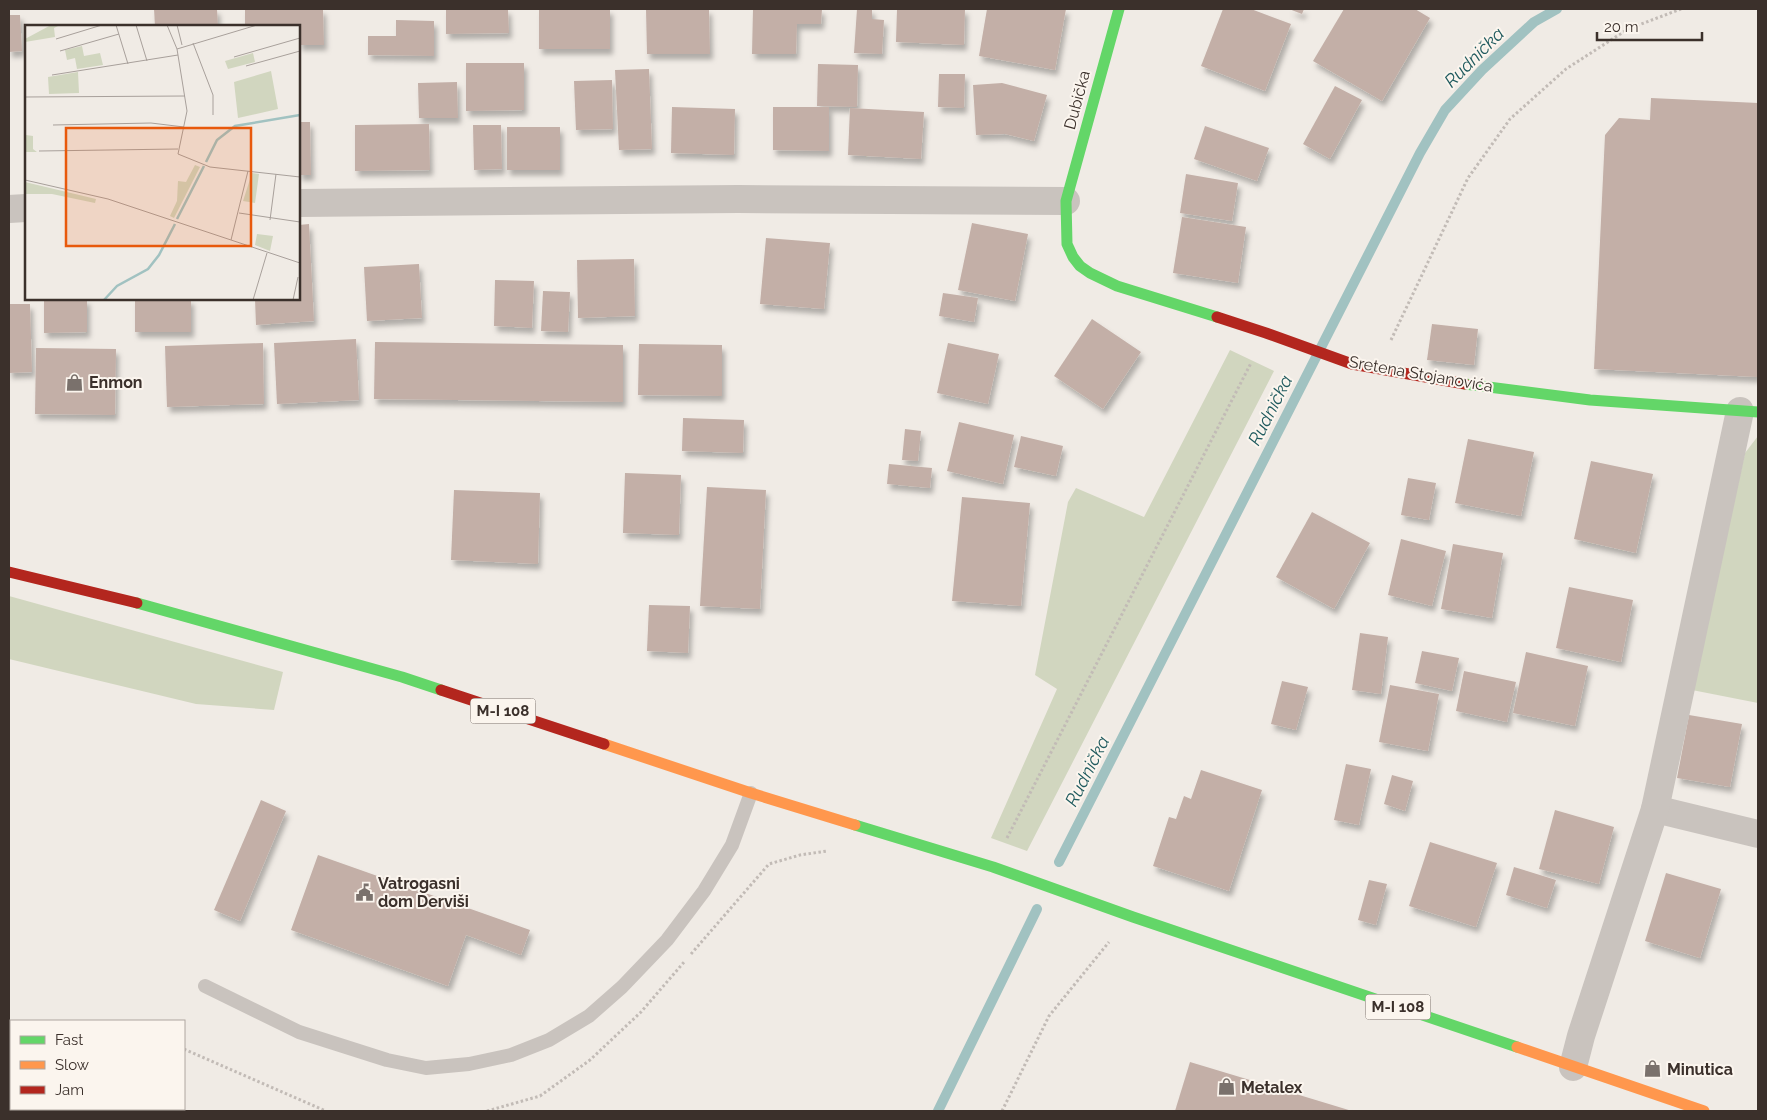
<svg xmlns="http://www.w3.org/2000/svg" width="1767" height="1120" viewBox="0 0 1767 1120" font-family="Raleway,sans-serif">
	<style>
		.green { fill: #d1d6bf }
		.lines { fill: none; stroke-linecap: round; stroke-linejoin: round }
		.stream { stroke: #a1c2c1; stroke-width: 10 }
		.building { fill: #c3afa7; filter: url(#shadow) }
		.path { stroke: #c2bbb6; stroke-width: 3; stroke-dasharray: 2.5 2.5; stroke-linecap: butt }
		.lane { stroke: #c9c3be; stroke-width: 14 }
		.street { stroke: #c9c3be; stroke-width: 28 }
		.fast { stroke: #63d668; stroke-width: 11 }
		.slow { stroke: #ff974d; stroke-width: 11 }
		.jam { stroke: #b3261e; stroke-width: 11 }
		.labels { text-anchor: middle; dominant-baseline: central; stroke-width: 4; stroke-linejoin: round; paint-order: stroke }
		.shield { fill: #fbf5ee; stroke: #756b66; stroke-width: 1 }
		.shield-label { font-size: 15px; font-weight: bold; fill: #3b302b }
		.street-label { font-size: 16px; fill: #3b302b; stroke: #fbf5ee }
		.poi-label { font-size: 16px; font-weight: bold; fill: #3b302b; stroke: #fbf5ee; text-anchor: start }
		.water-label { font-size: 18px; font-style: italic; fill: #1f5a5e; stroke: #fbf5ee }
		.inset-river { fill: none; stroke: #a1c2c1; stroke-width: 2.5 }
		.inset-road { fill: none; stroke: #a8a09b; stroke-width: 1 }
		.view { fill: #e8590c; fill-opacity: 0.15; stroke: #e8590c; stroke-width: 2.5 }
		.inset-edge { fill: none; stroke: #3b302b; stroke-width: 2.5 }
	</style>
	<defs>
		<filter id="shadow"><feDropShadow dx="3" dy="5.5" stdDeviation="2.5" flood-color="#0004"/></filter>
	</defs>
	<rect width="100%" height="100%" fill="#f0ebe5"/>
	<g class="green">
		<path d="M1230 350 1274 371 1027 851 991 838 1057 689 1035 675 1068 502 1076 488 1144 517Z"/>
		<path d="M1758 436V703L1692 690 1745 453Z"/>
		<path d="M9 596 283 672 274 710 196 704 9 659Z"/>
	</g>
	<g class="lines">
		<g class="stream">
			<path d="M1059 862 1420 153 1445 110 1482 70 1534 22 1557 9"/>
			<path d="M938 1111 1037 909"/>
		</g>
	</g>
	<g class="building">
		<path d="M154 9H217L218 26H155Z"/>
		<path d="M245 9H323L324 45H299V26H245Z"/>
		<path d="M446 9H508L509 33 446 34Z"/>
		<rect x="539" y="9" width="71" height="40"/>
		<path d="M646 9H709L710 54H647Z"/>
		<path d="M753 9H822L821 24H797L796 54H752Z"/>
		<path d="M857 9H872V19L884 20 882 54 854 53Z"/>
		<path d="M897 9H965L964 45 896 42Z"/>
		<path d="M987 9H1066L1055 70 979 56Z"/>
		<path d="M1223 9H1251L1291 24 1265 91 1201 66Z"/>
		<path d="M1289 9H1304L1302 14Z"/>
		<path d="M1344 9H1415L1430 18 1382 101 1313 61Z"/>
		<path d="M9 15H20L22 51 9 52Z"/>
		<path d="M396 20 434 21V56L368 55V36H396Z"/>
		<path d="M466 63H524V110L466 111Z"/>
		<path d="M818 64 858 65 857 107 817 106Z"/>
		<path d="M649 69 652 149 619 150 615 70Z"/>
		<path d="M939 74H965L964 108 938 107Z"/>
		<path d="M612 80 613 129 576 130 574 81Z"/>
		<path d="M457 82 458 118H419L418 83Z"/>
		<path d="M1002 83 1047 95 1034 141 1005 134 976 135 973 85Z"/>
		<path d="M1335 86 1362 100 1330 159 1303 144Z"/>
		<path d="M1651 98 1758 103V377L1594 369 1605 135 1619 118 1650 120Z"/>
		<path d="M672 107 735 109 734 155 671 153Z"/>
		<path d="M773 107H829V151L773 150Z"/>
		<path d="M850 108 924 112 921 159 848 155Z"/>
		<path d="M299 122H310L311 175H299Z"/>
		<path d="M429 124 430 170 355 171V125Z"/>
		<path d="M473 125H501L502 169 474 170Z"/>
		<path d="M1205 126 1269 148 1257 181 1194 159Z"/>
		<rect x="507" y="127" width="53" height="43"/>
		<path d="M1186 174 1238 183 1232 221 1180 213Z"/>
		<path d="M1182 217 1246 227 1238 283 1173 273Z"/>
		<path d="M972 223 1028 234 1015 301 958 290Z"/>
		<path d="M309 224 314 321 256 325 255 299H299V225Z"/>
		<path d="M766 238 830 243 824 309 760 304Z"/>
		<path d="M634 259 635 316 578 318 577 260Z"/>
		<path d="M419 264 422 318 367 321 364 267Z"/>
		<path d="M495 280 534 281 532 328 494 326Z"/>
		<path d="M543 291 570 292 568 332 541 331Z"/>
		<path d="M943 293 978 298 974 322 939 316Z"/>
		<path d="M44 299H87V332L44 333Z"/>
		<rect x="135" y="299" width="56" height="33"/>
		<path d="M9 304H30L32 372 9 373Z"/>
		<path d="M1092 319 1141 352 1103 409 1054 376Z"/>
		<path d="M1432 324 1478 329 1474 365 1427 360Z"/>
		<path d="M356 339 359 400 277 404 274 343Z"/>
		<path d="M375 342 623 345V402L374 399Z"/>
		<path d="M263 343 264 404 167 407 165 346Z"/>
		<path d="M948 343 999 354 988 404 937 393Z"/>
		<path d="M639 344 722 345V396L638 395Z"/>
		<path d="M36 348 116 349 115 415 35 414Z"/>
		<path d="M683 418 744 420 743 453 682 451Z"/>
		<path d="M959 422 1014 435 1003 484 947 471Z"/>
		<path d="M905 429 921 431 918 461 902 460Z"/>
		<path d="M1021 436 1063 446 1056 476 1014 467Z"/>
		<path d="M1468 439 1534 452 1521 516 1455 503Z"/>
		<path d="M1591 461 1653 474 1636 553 1574 539Z"/>
		<path d="M889 464 932 468 930 488 887 484Z"/>
		<path d="M625 473 681 475 679 535 623 533Z"/>
		<path d="M1408 478 1436 483 1429 520 1401 515Z"/>
		<path d="M707 487 766 490 760 609 700 606Z"/>
		<path d="M454 490 540 493 538 564 451 560Z"/>
		<path d="M962 497 1030 503 1021 606 952 601Z"/>
		<path d="M1312 512 1370 543 1334 609 1276 577Z"/>
		<path d="M1401 539 1446 551 1432 606 1388 595Z"/>
		<path d="M1453 544 1503 553 1492 618 1441 609Z"/>
		<path d="M1569 587 1633 600 1621 662 1556 648Z"/>
		<path d="M649 605 690 606 688 653 647 651Z"/>
		<path d="M1360 633 1388 637 1381 694 1352 690Z"/>
		<path d="M1422 651 1459 658 1452 691 1415 683Z"/>
		<path d="M1526 652 1588 666 1575 726 1513 713Z"/>
		<path d="M1464 671 1516 682 1507 722 1456 711Z"/>
		<path d="M1282 681 1308 687 1296 730 1271 724Z"/>
		<path d="M1390 685 1439 694 1428 751 1379 742Z"/>
		<path d="M1689 715 1742 724 1730 787 1677 778Z"/>
		<path d="M1346 764 1371 769 1359 825 1334 820Z"/>
		<path d="M1201 770 1262 790 1229 891 1153 866 1169 817 1176 819 1184 796 1191 799Z"/>
		<path d="M1392 775 1413 781 1405 811 1384 804Z"/>
		<path d="M261 800 286 811 240 921 214 910Z"/>
		<path d="M1555 810 1614 827 1599 884 1539 869Z"/>
		<path d="M1430 842 1497 863 1476 927 1409 906Z"/>
		<path d="M318 855 530 930 521 955 466 935 448 986 291 930Z"/>
		<path d="M1514 867 1556 880 1547 908 1506 895Z"/>
		<path d="M1666 873 1721 889 1700 958 1645 941Z"/>
		<path d="M1369 880 1387 884 1376 925 1358 920Z"/>
		<path d="M1190 1062 1352 1111H1175Z"/>
	</g>
	<g class="lines">
		<g class="path">
			<path d="M1391 340 1468 178 1510 119 1566 69 1628 29 1681 9"/>
			<path d="M1007 838 1251 363"/>
			<path d="M691 954 769 864 800 855 827 851"/>
			<path d="M184 1049 326 1111"/>
			<path d="M487 1111 540 1096 590 1060 641 1012 685 961"/>
			<path d="M1002 1111 1049 1016 1109 942"/>
		</g>
		<path class="lane" d="M205 986 299 1032 387 1060 426 1068 469 1064 511 1055 549 1040 589 1016 622 987 667 940 704 891 732 845 751 793"/>
		<g class="street">
			<path d="M299 203 738 199 1066 201"/>
			<path d="M9 209 26 208"/>
			<path d="M1655 809 1758 834"/>
			<path d="M1573 1067 1581 1036 1655 809 1740 411"/>
		</g>
		<g class="fast">
			<path d="M1119 9 1066 201 1067 244 1073 257 1080 266 1090 273 1117 286 1217 317"/>
			<path d="M1465 384 1590 400 1758 412"/>
			<path d="M137 603 402 677 441 690"/>
			<path d="M855 825 993 867 1133 917 1517 1047"/>
		</g>
		<g class="slow">
			<path d="M604 744 751 793 855 825"/>
			<path d="M1517 1047 1704 1111"/>
		</g>
		<g class="jam">
			<path d="M1217 317 1266 333 1352 364 1465 384"/>
			<path d="M9 572 137 603"/>
			<path d="M441 690 604 744"/>
		</g>
	</g>
	<defs>
		<symbol id="shop-bare" viewBox="-9 -9 18 18"><path d="M-5-2.5h2.3a2.7 3.5 0 0 1 5.4 0H5L5.5 6h-11ZM-1.5-2.5h3a1.5 2.3 0 0 0-3 0Z" fill="#7a716c" stroke="#fbf5ee" stroke-width="2.5" paint-order="stroke"/></symbol>
		<symbol id="civic-bare" viewBox="-9 -9 18 18"><path d="M-.6-6.5H3V-4.5H.6V-3L4-1V1h2V6H-6V1h2V-1L-.6-3ZM-1.2 2.5V6h2.4V2.5Z" fill="#7a716c" stroke="#fbf5ee" stroke-width="2.5" paint-order="stroke"/></symbol>
	</defs>
	<g fill-rule="evenodd">
		<use href="#shop-bare" x="62" y="370" width="25" height="25"/>
		<use href="#civic-bare" x="352" y="880" width="25" height="25"/>
		<use href="#shop-bare" x="1640" y="1056" width="25" height="25"/>
		<use href="#shop-bare" x="1214" y="1074" width="25" height="25"/>
	</g>
	<g class="labels">
		<g class="shield">
			<rect x="470.5" y="698.5" width="65" height="25" rx="4"/>
			<rect x="1365.5" y="994.5" width="65" height="25" rx="4"/>
		</g>
		<g class="shield-label">
			<text x="503" y="711">M-I 108</text>
			<text x="1398" y="1007">M-I 108</text>
		</g>
		<g class="street-label">
			<text transform="translate(1077 100) rotate(-75)">Dubička</text>
			<text transform="translate(1421 374) rotate(10)">Sretena Stojanovića</text>
		</g>
		<g class="poi-label">
			<text x="89" y="382">Enmon</text>
			<text x="378" y="883">Vatrogasni<tspan x="378" dy="18">dom Derviši</tspan></text>
			<text x="1667" y="1069">Minutica</text>
			<text x="1241" y="1087">Metalex</text>
		</g>
		<g class="water-label">
			<text transform="translate(1474 57) rotate(-45)">Rudnička</text>
			<text transform="translate(1270 410) rotate(-63)">Rudnička</text>
			<text transform="translate(1087 771) rotate(-63)">Rudnička</text>
		</g>
	</g>
	<g transform="translate(25 25)">
		<rect width="275" height="275" fill="#f0ebe5"/>
		<path d="M26 0H35L29 3 30 12 0 17V14ZM57 21 59 31 75 28 78 40 52 44 50 33 42 35 40 25ZM228 28 230 37 203 44 200 36ZM246 46 253 84 213 93 209 57ZM53 47 54 68 24 69 23 52ZM0 106 1 110 8 111V124L12 127H0ZM170 140 175 142 149 193 145 191 152 176 153 156 161 157ZM227 148 234 149 230 178 218 176ZM0 157 71 174 70 178 27 169H0ZM232 209 248 211 245 226 230 220Z" fill="#d1d6bf"/>
		<path class="inset-river" d="M181 137 192 115 210 101 275 90M152 194 179 141M79 275 92 261 123 244 134 230 150 199"/>
		<path class="inset-road" d="M91 0 103 39M111 0 122 36M142 0 152 24M152 0 157 20M232 0 152 24 162 86 153 129 185 142 275 152M31 14 77 0M168 18 188 70V90M35 26 94 9M209 32 275 13M221 41 275 26M27 50 153 30M0 72 160 71M28 100 126 98 159 102M14 126 153 124M0 155 83 174 275 238M214 188 275 197M245 195 251 149M206 215 223 146M228 275 242 228M268 275 273 252"/>
		<path class="view" d="M41 103H226V221H41Z"/>
		<rect width="275" height="275" class="inset-edge"/>
	</g>
	<rect width="1767" height="1120" fill="none" stroke="#3b302b" stroke-width="20"/>
	<rect x="10" y="1020" width="175" height="90" fill="#fbf5ee" stroke="#aea6a0"/>
	<rect x="20" y="1036" width="25" height="8" fill="#63d668" stroke="#aea6a0"/>
	<text x="55" y="1045" font-size="15" fill="#3b302b">Fast</text>
	<rect x="20" y="1061" width="25" height="8" fill="#ff974d" stroke="#aea6a0"/>
	<text x="55" y="1070" font-size="15" fill="#3b302b">Slow</text>
	<rect x="20" y="1086" width="25" height="8" fill="#b3261e" stroke="#aea6a0"/>
	<text x="55" y="1095" font-size="15" fill="#3b302b">Jam</text>
	<path d="M1597 32v8h105v-8" fill="none" stroke="#3b302b" stroke-width="2.5"/>
	<text x="1604" y="32" font-size="15" fill="#3b302b" stroke="#fbf5ee" stroke-width="4" paint-order="stroke">20 m</text>
</svg>
